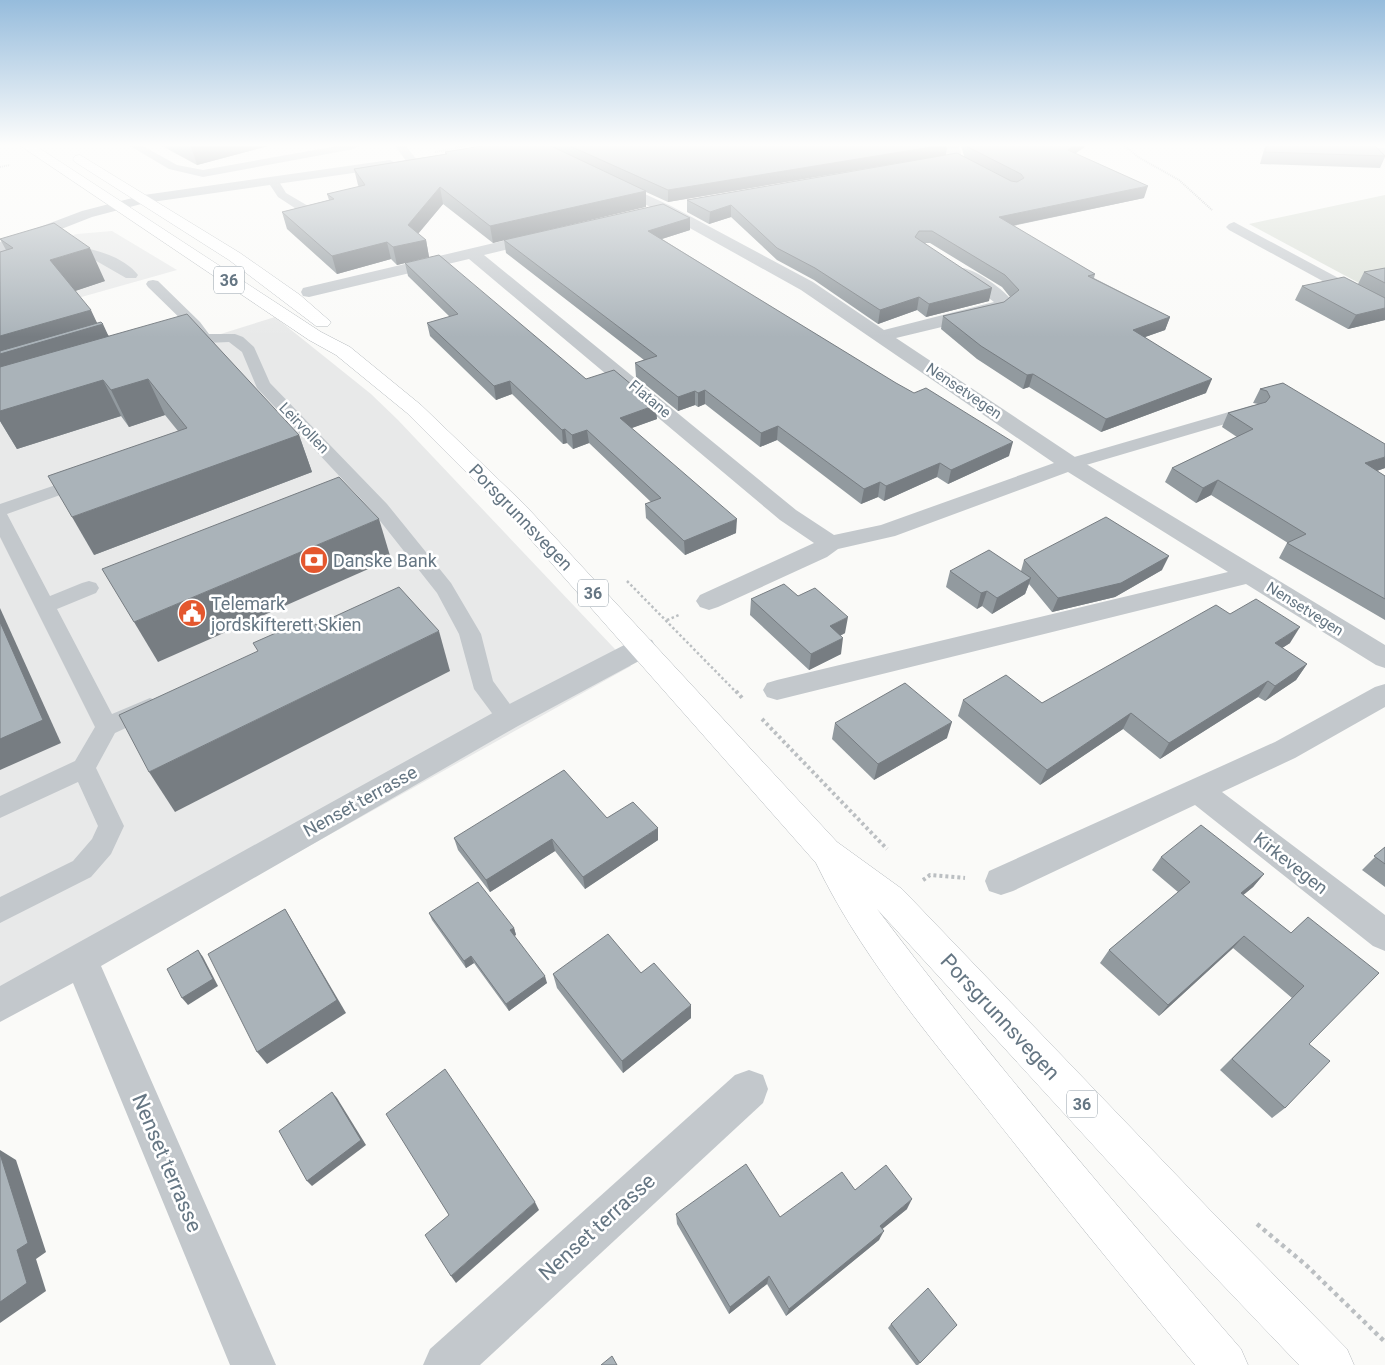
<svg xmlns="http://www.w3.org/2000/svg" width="1385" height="1365" viewBox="0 0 1385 1365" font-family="Roboto,sans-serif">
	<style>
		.built { fill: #e8e9e9 }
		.green { fill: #dadfd7 }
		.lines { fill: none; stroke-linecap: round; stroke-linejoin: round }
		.trunk-casing { stroke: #b4b9bd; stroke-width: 1 }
		.path-far3 { stroke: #bbbfc2; stroke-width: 2; stroke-dasharray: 1 1; stroke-linecap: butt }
		.path-far2 { stroke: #bbbfc2; stroke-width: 2.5; stroke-dasharray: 2.5 2.5; stroke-linecap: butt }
		.path-far1 { stroke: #bbbfc2; stroke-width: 4; stroke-dasharray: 3 3; stroke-linecap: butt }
		.path { stroke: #bbbfc2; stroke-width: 4.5; stroke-dasharray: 4 4; stroke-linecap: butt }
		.service { fill: #c3c8cc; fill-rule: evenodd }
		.minor { fill: #c3c8cc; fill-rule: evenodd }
		.trunk { fill: #fff; fill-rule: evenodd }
		.wall { fill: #929a9f }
		.shaded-wall { fill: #777d82 }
		.building { fill: #aab3b9; stroke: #777d82 }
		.labels { text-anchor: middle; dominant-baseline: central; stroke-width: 5; stroke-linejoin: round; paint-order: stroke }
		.far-street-label { font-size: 15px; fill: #657683; stroke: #fff }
		.shield { fill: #fff; stroke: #939fa8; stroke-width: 1 }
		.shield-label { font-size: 16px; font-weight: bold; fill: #657683 }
		.street-label { font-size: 18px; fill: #657683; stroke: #fff }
		.poi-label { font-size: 18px; fill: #657683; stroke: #fff; text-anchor: start }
		.near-street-label { font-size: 21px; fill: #657683; stroke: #fff }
	</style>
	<rect width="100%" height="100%" fill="#fafaf8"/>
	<g class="built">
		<path d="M112 231 177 270 0 320V255L77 234Z"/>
		<path d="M275 317 371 394 398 420 631 666 0 1019V403Z"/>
	</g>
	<path class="green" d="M1385 195V297L1249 224Z"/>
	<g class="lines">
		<defs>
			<g id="trunk">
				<path d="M21 146H36L321 332 350 347 421 405 525 505 837 842 902 889 1209 1209 1347 1349 1354 1365H1299L1179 1239 877 909C992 1061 1116 1205 1241 1349L1248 1365H1195C1122 1278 1051 1190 981 1101 921 1026 858 950 816 863L509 515 407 413 336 355 309 340Z"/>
				<path d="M80 155 240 253 300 295 331 322 328 326H316L229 260 75 162 73 159 75 156Z"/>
			</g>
		</defs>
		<use href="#trunk" class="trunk-casing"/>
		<g class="path-far3">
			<path d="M1125 146 1138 157 1179 180 1212 210"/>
			<path d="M435 152 466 146"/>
			<path d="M0 167 10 165"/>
		</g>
		<g class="path-far2">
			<path d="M627 581 737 693"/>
			<path d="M667 620 679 615"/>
		</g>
		<g class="path-far1">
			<path d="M736 691 744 700"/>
			<path d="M762 719 887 849"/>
			<path d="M923 880 930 875 965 878"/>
		</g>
		<path class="path" d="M1257 1224 1306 1265 1385 1342"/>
		<g class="service">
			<path d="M130 146H143L177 165 203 170 337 146H359L354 149 203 177 169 169Z"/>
			<path d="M395 146H406L417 160 415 162H407Z"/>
			<path d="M274 179 278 180 286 193 315 210 317 213 315 216H307L278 197 268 182Z"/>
			<path d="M61 246C85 245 123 255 138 275L136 278H126L86 255 56 253 55 250 56 247Z"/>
			<path d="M153 280 158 281 200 322 209 334H235L243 337 254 347 270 383 387 504 451 583 481 634 493 681 520 718 516 724 508 727 500 724 474 689 459 634 437 593 373 512 257 388 242 352 229 342 206 343 181 351 176 349 173 346 176 343 196 337 190 328 148 287 146 284 148 281Z"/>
			<path d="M1253 405 1259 406 1261 410 1259 414 1076 468H1064L1061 464 1064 460Z"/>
			<path d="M85 475 91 476 94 480 91 484 7 514 50 596 82 583 89 581 96 583 99 588 96 593 57 609 112 714 150 698 158 701 162 707 158 713 115 733 96 768 124 826 111 854 91 877 0 923V897L73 861 92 839 98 826 78 782 0 818V796L75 761 95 727 0 537V504Z"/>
		</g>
		<g class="minor">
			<path d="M945 146H959L962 158 960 161 922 170 917 169 915 166 917 163 948 156Z"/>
			<path d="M1285 146 1385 148V156H1349L1291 150Z"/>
			<path d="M390 160 397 164 395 167 145 203 92 217 0 253V242L82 211 144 195Z"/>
			<path d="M612 179 671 206 813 282 884 330 994 302 953 271 955 268C970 264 1005 290 1014 303L1000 313 896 338 1078 459 1385 645V668L1376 665 1246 584 777 700 767 697 763 690 767 683 777 680 1228 572 1068 472 895 536 838 549 827 557 718 607 709 610 700 607 696 601 700 595 814 543 780 520 469 259 309 297 303 296 301 292 303 288 541 232 546 234 549 237 546 240 484 255 796 510 834 535 881 525 1054 463 801 290 661 212 607 186 605 183Z"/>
			<path d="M1234 222 1385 303V315L1229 230 1226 227 1229 224Z"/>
			<path d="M643 638 652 640 656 647 652 654 518 726 101 966 276 1365H230L73 983 0 1022V986L498 710 634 640Z"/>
			<path d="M1385 684V707L1295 758 1222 792 1385 915V951L1373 946 1195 805 1013 891 1001 895 989 891 985 881 989 871 1275 742 1375 687Z"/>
			<path d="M749 1070 763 1075 768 1089 763 1103 480 1365H423L430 1349 735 1075Z"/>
		</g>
		<use href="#trunk" class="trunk"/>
	</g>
	<g class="wall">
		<path d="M162 146H268L197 165Z"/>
		<path d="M482 146H947L946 155 941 156H964L961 146H1086L1075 153 1144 198 1013 226 1095 274 1094 278 1170 317 1165 330 1145 337 1206 393 1101 432 1029 387 1023 389 977 359 941 329 943 316 1004 302 1010 297 1002 287 930 243H925L989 301 926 317 917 310 878 324 814 280 777 260 731 217 709 224 687 212V200L934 157 668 202 646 192 493 243 443 204 418 234 426 240 429 257 397 265 391 259 337 274 287 229 282 212 329 200 327 194 359 187 358 185 354 169 445 154V152Z"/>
		<path d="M1265 146H1375L1385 155V157L1380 168 1260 164Z"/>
		<path d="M690 218V230L662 239 1009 456 948 484 937 477 884 501 878 497 861 504 777 440 760 447 705 404 698 407 695 405 678 411 636 377 635 363 644 360 506 253 504 240Z"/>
		<path d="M0 239 105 281 75 291 97 323 109 336 299 435 312 472 94 555 178 431 165 415 129 427 121 416 17 449 0 421V252L6 250Z"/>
		<path d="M405 263 586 379 657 419 631 428 736 533 685 555 646 518 645 504 651 502 589 443 573 449 567 443 563 444 512 394 496 400 430 336 427 323 450 317 408 276Z"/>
		<path d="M1385 268V320L1348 329 1295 300 1302 286 1358 284 1364 272Z"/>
		<path d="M1283 383 1385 468 1377 471 1385 476V620L1279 558 1287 543H1288L1211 495 1196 503 1165 482 1172 468 1237 437 1222 427 1228 413 1258 404 1253 403 1260 389Z"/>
		<path d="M1024 560 1162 570 1115 597 1052 612 1029 584 1025 594 992 614 982 606 977 609 946 587 950 571H1021Z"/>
		<path d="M798 596 845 633 840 636 841 654 809 670 750 615 751 599Z"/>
		<path d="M1230 614 1290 643 1282 648 1307 664 1296 680 1265 701 1258 697 1160 759 1123 729 1040 785 958 716 963 700 1042 703Z"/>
		<path d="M835 723 947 738 874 780 832 739Z"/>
		<path d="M607 818 658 840 585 889 555 851 490 892 458 850 454 838Z"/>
		<path d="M1385 847V887L1362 870Z"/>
		<path d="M1161 857 1264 874 1253 887 1243 895 1291 933 1308 917 1309 1044 1285 1108 1272 1118 1220 1070 1292 998 1233 948 1159 1016 1100 963 1109 950 1178 892 1152 870Z"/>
		<path d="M429 913 514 928 516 935 514 936 547 983 509 1011 474 963 466 968 432 920Z"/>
		<path d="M641 973 691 1018 623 1073 557 988 553 974Z"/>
		<path d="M855 1190 907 1209 882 1229 879 1240 786 1316 767 1284 729 1314 677 1224 676 1214 780 1217Z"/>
		<path d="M891 1324 957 1325 918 1365H916L888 1328Z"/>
	</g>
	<g class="shaded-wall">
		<path d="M191 146H268L197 165Z"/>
		<path d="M937 146H947L946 155 668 202V190Z"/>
		<path d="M1073 146H1086L1065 161 1068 150Z"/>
		<path d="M1148 186 1144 198 996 229 999 217Z"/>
		<path d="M440 187 443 204 411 242 408 225Z"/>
		<path d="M646 191V207L493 243 490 226Z"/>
		<path d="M731 205V217L709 224 710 212Z"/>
		<path d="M690 218V230L649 243 648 231Z"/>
		<path d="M426 240 429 257 397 265 393 247Z"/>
		<path d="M387 242 391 259 337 274 332 256Z"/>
		<path d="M90 248 105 281 66 294 50 260Z"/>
		<path d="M992 288 989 301 926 317 929 304Z"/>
		<path d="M919 297 917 310 878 324 880 310Z"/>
		<path d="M1385 308V320L1348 329 1356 315Z"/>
		<path d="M91 310 98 325 103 324 119 359 0 396V336Z"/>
		<path d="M1170 317 1165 330 1128 343 1133 330Z"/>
		<path d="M1033 374 1029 387 1023 389 1027 375Z"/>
		<path d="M148 379 165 415 129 427 111 390Z"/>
		<path d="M1212 379 1206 393 1101 432 1106 419Z"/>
		<path d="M103 380 121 416 17 449 0 421V411Z"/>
		<path d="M510 381 512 394 496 400 494 386Z"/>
		<path d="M705 390V404L698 407V393Z"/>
		<path d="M695 391V405L678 411V397Z"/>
		<path d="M656 405 657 419 621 432 620 418Z"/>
		<path d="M778 426 777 440 760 447 761 433Z"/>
		<path d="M565 429 567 443 563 444 562 430Z"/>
		<path d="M587 430 589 443 573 449 572 435Z"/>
		<path d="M299 435 312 472 94 555 72 517Z"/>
		<path d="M1013 442 1009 456 948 484 951 470Z"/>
		<path d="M1385 457V468L1356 478 1365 463Z"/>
		<path d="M940 463 937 477 884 501 886 486Z"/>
		<path d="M1218 480 1211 495 1196 503 1203 488Z"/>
		<path d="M880 482 878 497 861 504 864 489Z"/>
		<path d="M379 519 391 559 158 662 134 622Z"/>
		<path d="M737 519 736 533 685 555 684 541Z"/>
		<path d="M1169 556 1162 570 1115 597 1052 612 1058 598Z"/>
		<path d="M1031 578 1025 594 992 614 997 598Z"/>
		<path d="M987 591 982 606 977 609 981 593Z"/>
		<path d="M0 608 61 743 0 770Z"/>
		<path d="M848 617 845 633 827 642 830 626Z"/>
		<path d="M1300 627 1290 643 1265 659 1275 643Z"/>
		<path d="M439 631 450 671 175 812 149 772Z"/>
		<path d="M843 638 841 654 809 670 811 654Z"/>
		<path d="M1307 664 1296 680 1265 701 1275 686Z"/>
		<path d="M1268 681 1258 697 1160 759 1169 743Z"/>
		<path d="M1131 713 1123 729 1040 785 1047 770Z"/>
		<path d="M952 722 947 738 874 780 878 764Z"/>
		<path d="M658 828V840L585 889 583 877Z"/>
		<path d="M552 839 555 851 490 892 486 880Z"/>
		<path d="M1264 874 1253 887 1230 906 1241 893Z"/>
		<path d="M285 909 346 1013 267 1064 257 1052Z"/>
		<path d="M514 928 516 935 512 937 510 930Z"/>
		<path d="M1244 936 1233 948 1159 1016 1168 1005Z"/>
		<path d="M198 950 203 957 218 986 188 1005 182 998Z"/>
		<path d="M471 956 474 963 466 968 464 961Z"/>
		<path d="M545 976 547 983 509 1011 506 1004Z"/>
		<path d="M691 1005V1018L623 1073 622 1061Z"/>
		<path d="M332 1092 337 1098 366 1145 312 1186 307 1181Z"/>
		<path d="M0 1150 16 1160 46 1252 36 1259 46 1291 0 1323V1302L17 1250 0 1154Z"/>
		<path d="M912 1199 907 1209 875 1235 880 1226Z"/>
		<path d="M535 1202 539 1210 456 1283 451 1276Z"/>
		<path d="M884 1231 879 1240 786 1316 789 1309Z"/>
		<path d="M769 1276 767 1284 729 1314 730 1307Z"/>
	</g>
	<g class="building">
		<path d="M482 146H551L646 191 490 226 440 187 408 225 426 240 393 247 387 242 332 256 282 212 334 199 327 194 365 185 354 169 447 154 445 152Z"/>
		<path d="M570 146H937L668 190Z"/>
		<path d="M966 146H1073L1068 150 1148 186 999 217 1095 274 1088 276 1170 317 1133 330 1212 379 1106 419 1033 374 1027 375 981 346 943 316 1004 302 1019 290 1005 275 932 231H919L915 237 992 288 929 304 919 297 880 310 815 268 777 248 731 205 710 212 687 200 957 153 1011 181 1017 182 1024 178 1021 174Z"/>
		<path d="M1267 146H1375L1385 156 1265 152Z"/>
		<path d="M663 204 690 218 648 231 896 383 914 393 926 388 1013 442 951 470 940 463 886 486 880 482 864 489 778 426 761 433 705 390 698 393 695 391 678 397 635 363 657 356 504 240Z"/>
		<path d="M54 223 90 248 50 260 91 310 0 336V252L13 248 0 239Z"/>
		<path d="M439 255 586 379 614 370 656 405 620 418 737 519 684 541 645 504 661 498 587 430 572 435 565 429 562 430 510 381 494 386 427 323 458 314 405 263Z"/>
		<path d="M1385 268V283L1364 272Z"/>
		<path d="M1344 277 1385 298V308L1356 315 1302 286Z"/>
		<path d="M187 314 299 435 72 517 48 476 187 428 148 379 111 390 103 380 0 411V367Z"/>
		<path d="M101 322 103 324 0 354V351Z"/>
		<path d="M1283 383 1385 444V457L1365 463 1385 476V599L1287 543 1306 534 1218 480 1203 488 1172 468 1253 429 1228 413 1266 402 1270 397 1267 391 1260 389Z"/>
		<path d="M339 477 379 519 134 622 102 569Z"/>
		<path d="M1106 517 1169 556 1121 583 1058 598 1024 560Z"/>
		<path d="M989 550 1031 578 997 598 987 591 981 593 950 571Z"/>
		<path d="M784 584 798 596 815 588 848 617 830 626 843 638 811 654 751 599Z"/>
		<path d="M399 587 439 631 149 772 119 715 258 651 253 643 310 618 316 625Z"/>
		<path d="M1256 599 1300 627 1275 643 1307 664 1275 686 1268 681 1169 743 1131 713 1047 770 963 700 1006 675 1042 703 1216 605 1230 614Z"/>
		<path d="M0 622 43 720 0 739Z"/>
		<path d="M905 683 952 722 878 764 835 723Z"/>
		<path d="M564 770 607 818 633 802 658 828 583 877 552 839 486 880 454 838Z"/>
		<path d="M1201 825 1264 874 1241 893 1291 933 1308 917 1379 973 1309 1044 1330 1061 1285 1108 1232 1059 1304 986 1244 936 1168 1005 1109 950 1190 882 1161 857Z"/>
		<path d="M1385 847V864L1374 856Z"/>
		<path d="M478 882 514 928 510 930 545 976 506 1004 471 956 464 961 429 913Z"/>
		<path d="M285 909 337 1000 257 1052 208 954Z"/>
		<path d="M608 934 641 973 654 963 691 1005 622 1061 553 974Z"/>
		<path d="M198 950 213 979 182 998 167 969Z"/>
		<path d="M445 1069 535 1202 451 1276 425 1235 449 1215 386 1114Z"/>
		<path d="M332 1092 361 1140 307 1181 279 1131Z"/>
		<path d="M0 1154 28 1243 17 1250 27 1283 0 1302Z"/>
		<path d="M746 1164 780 1217 842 1172 855 1190 886 1165 912 1199 880 1226 884 1231 789 1309 769 1276 730 1307 676 1214Z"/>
		<path d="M928 1288 957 1325 920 1363 891 1324Z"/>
		<path d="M612 1356 617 1365H601Z"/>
	</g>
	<linearGradient id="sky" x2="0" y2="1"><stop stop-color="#96bcdc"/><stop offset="0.43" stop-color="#fdfdfc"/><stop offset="1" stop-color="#fdfdfc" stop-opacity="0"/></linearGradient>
	<rect width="1385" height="337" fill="url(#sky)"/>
	<defs>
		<symbol id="bank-disc" viewBox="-11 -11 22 22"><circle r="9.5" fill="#e4572e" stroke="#fff"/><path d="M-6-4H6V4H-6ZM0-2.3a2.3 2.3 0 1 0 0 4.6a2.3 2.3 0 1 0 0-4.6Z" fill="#fff"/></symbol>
		<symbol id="civic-disc" viewBox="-11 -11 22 22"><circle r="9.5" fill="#e4572e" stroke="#fff"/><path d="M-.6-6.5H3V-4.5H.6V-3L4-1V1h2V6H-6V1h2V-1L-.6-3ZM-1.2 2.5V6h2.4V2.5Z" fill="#fff"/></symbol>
	</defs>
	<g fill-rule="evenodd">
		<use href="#bank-disc" x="298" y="544" width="32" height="32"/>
		<use href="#civic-disc" x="176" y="597" width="32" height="32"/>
	</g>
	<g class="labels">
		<g class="far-street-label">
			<text transform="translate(964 391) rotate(34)">Nensetvegen</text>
			<text transform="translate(650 399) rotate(40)">Flatane</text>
			<text transform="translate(304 428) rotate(46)">Leirvollen</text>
			<text transform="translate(1305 609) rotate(32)">Nensetvegen</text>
		</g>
		<g class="shield">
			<rect x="214" y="266.5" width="30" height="27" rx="4"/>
			<rect x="578" y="579.5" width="30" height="27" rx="4"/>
			<rect x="1067" y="1090.5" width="30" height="27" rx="4"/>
		</g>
		<g class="shield-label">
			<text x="229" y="280">36</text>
			<text x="593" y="593">36</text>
			<text x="1082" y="1104">36</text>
		</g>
		<g class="street-label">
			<text transform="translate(521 517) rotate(46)">Porsgrunnsvegen</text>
			<text transform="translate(360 801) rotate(-29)">Nenset terrasse</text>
			<text transform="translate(1291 863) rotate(38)">Kirkevegen</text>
		</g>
		<g class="poi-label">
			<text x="333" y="560">Danske Bank</text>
			<text x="211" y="603">Telemark<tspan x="211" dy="21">jordskifterett Skien</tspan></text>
		</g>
		<g class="near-street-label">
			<text transform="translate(1000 1017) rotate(47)">Porsgrunnsvegen</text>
			<text transform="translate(167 1163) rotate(67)">Nenset terrasse</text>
			<text transform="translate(597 1227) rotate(-42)">Nenset terrasse</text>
		</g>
	</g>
</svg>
